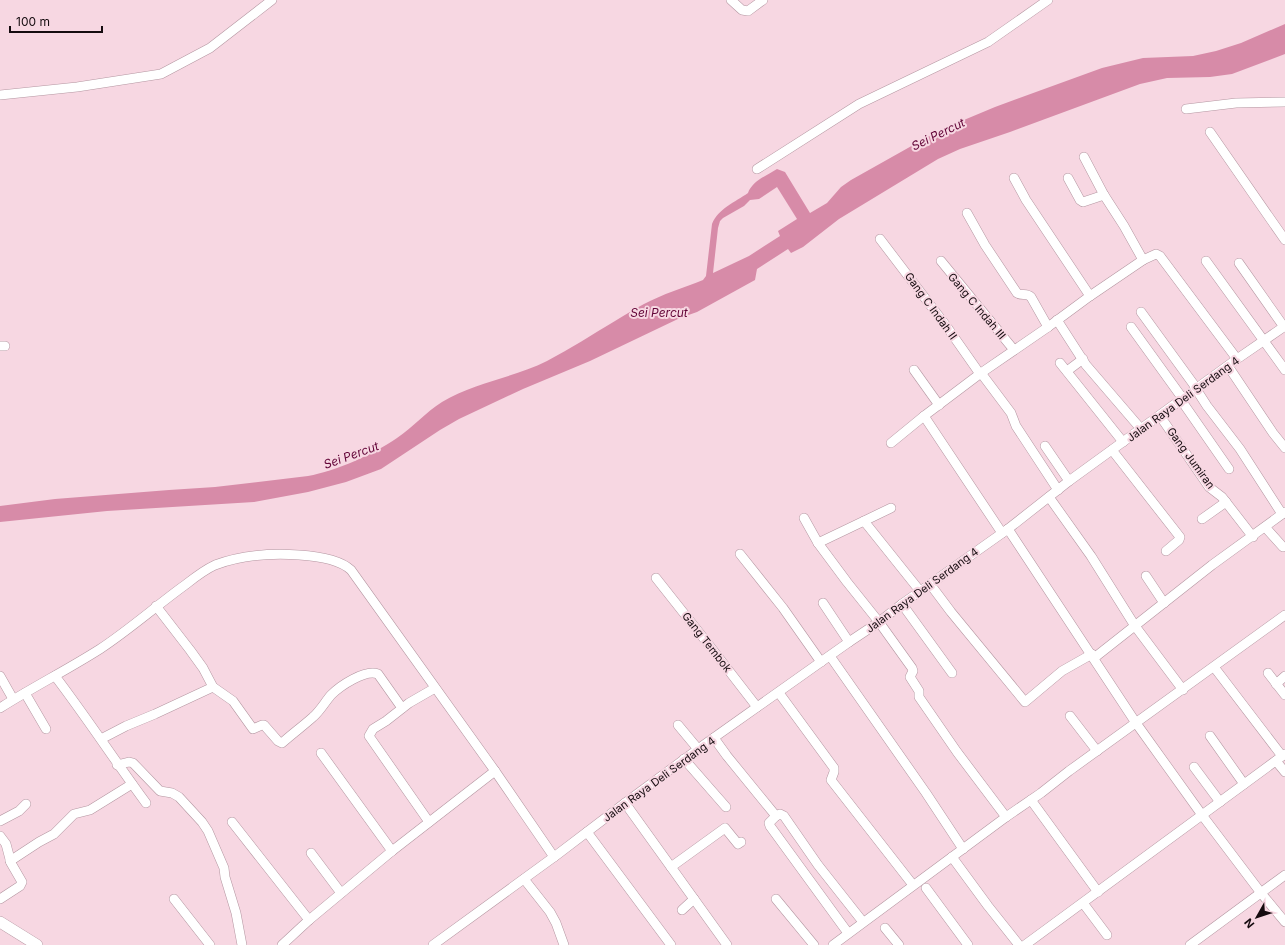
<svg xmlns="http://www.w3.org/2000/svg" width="1285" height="945" viewBox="0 0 1285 945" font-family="Inter,sans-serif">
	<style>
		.water { fill: #d78ba8; fill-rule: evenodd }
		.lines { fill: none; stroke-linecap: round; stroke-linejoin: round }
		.minor-casing { stroke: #b496a1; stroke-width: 10 }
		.major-casing { stroke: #b496a1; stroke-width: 12 }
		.minor { stroke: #fff; stroke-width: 9 }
		.major { stroke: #fff; stroke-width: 11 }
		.labels { text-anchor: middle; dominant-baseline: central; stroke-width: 4; stroke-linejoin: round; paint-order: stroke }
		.street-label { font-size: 11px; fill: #150b0f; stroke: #f7d7e2 }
		.water-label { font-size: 12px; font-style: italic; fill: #620437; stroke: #f7d7e2 }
	</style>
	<rect width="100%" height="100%" fill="#f7d7e2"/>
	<path class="water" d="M1285 24V54L1232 74 1210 77 1167 78 1140 84 1010 132 960 149 938 159 839 219 803 247 791 253 788 249 757 269 755 280 697 312 680 318 590 361 523 389 459 419 440 430 381 469 346 482 308 492 254 502 107 511 0 522V506L55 499 169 490 215 487 308 476C336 471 374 454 397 438 413 427 426 412 442 402 475 382 513 378 547 361 570 349 593 334 615 321 625 315 634 309 644 304 663 294 683 288 703 280L706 276 712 224C718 209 735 202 748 193 752 181 768 175 777 169L785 172 810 213 827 203 841 187 851 180 940 130 995 107 1102 68 1143 58 1193 56 1216 51 1241 43ZM777 187 797 219 778 231 780 236 749 256 713 273 718 228 720 221 723 218 744 206 750 200 759 199Z"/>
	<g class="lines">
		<defs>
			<g id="minor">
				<path d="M731 0 742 10 748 11 763 0"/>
				<path d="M0 95 77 87 161 74 210 48 272 0"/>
				<path d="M1186 109 1236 103 1285 102"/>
				<path d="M1210 132 1285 240"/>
				<path d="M757 169 859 104 988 42 1048 0"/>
				<path d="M1014 178 1026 200 1090 296"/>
				<path d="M1068 178 1080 200 1083 202 1104 195"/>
				<path d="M967 213 985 245 1017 293C1021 296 1027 293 1031 297L1048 327"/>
				<path d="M880 239 947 327 980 374"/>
				<path d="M1143 260 1156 254 1160 256 1237 359"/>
				<path d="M941 261 1014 350"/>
				<path d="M1206 261 1285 370"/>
				<path d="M1239 263 1284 327"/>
				<path d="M1141 312 1197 389"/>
				<path d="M1057 320 1086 365 1141 429"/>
				<path d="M1131 327 1183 399"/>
				<path d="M0 346H5"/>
				<path d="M1060 363 1123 442"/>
				<path d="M1228 366 1273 433 1285 448"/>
				<path d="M914 370 939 405"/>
				<path d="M1067 371 1083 359"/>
				<path d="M981 373 1011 413 1016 426 1058 490"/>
				<path d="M1196 389 1207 406 1240 449 1282 514"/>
				<path d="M1181 400 1229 469"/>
				<path d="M1160 416 1209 487 1222 497 1253 537"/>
				<path d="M891 443 924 416"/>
				<path d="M1045 446 1069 481"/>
				<path d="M1112 450 1180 537 1179 540 1166 551"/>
				<path d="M1049 497 1091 556 1135 626 1183 690"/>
				<path d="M804 518 818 543 847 582 879 622 912 668 913 671 910 677 919 691V697L957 752 1006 817"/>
				<path d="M1202 519 1226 502"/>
				<path d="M864 521 891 508"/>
				<path d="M1265 527 1283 547"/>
				<path d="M1008 529 1136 723 1202 815 1261 893 1285 922"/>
				<path d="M1002 533 924 416 981 373 1048 327 1090 296 1143 260 1124 226 1104 195 1084 157"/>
				<path d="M818 543 864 521 920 591"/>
				<path d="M740 554 783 608 821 662"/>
				<path d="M1146 576 1164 603"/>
				<path d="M656 578 709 645 757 707"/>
				<path d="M930 584 951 612 1025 702 1062 671 1092 654"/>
				<path d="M823 603 849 642"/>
				<path d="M902 604 952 673"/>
				<path d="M830 656 926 793 963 849"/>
				<path d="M1094 658 1212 565 1285 512"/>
				<path d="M1214 667 1282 756"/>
				<path d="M1268 673 1285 695"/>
				<path d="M0 676 13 699"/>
				<path d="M55 676C87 718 115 761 146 803"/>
				<path d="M1276 684 1285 676"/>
				<path d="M213 687 233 701 253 729 262 725H264L278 741 282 743C292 734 303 726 313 717 320 711 325 702 331 695 340 686 365 669 378 674L402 708"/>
				<path d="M25 693 46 729"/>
				<path d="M779 693 834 768V772L831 780 913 885"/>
				<path d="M0 708C33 687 67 670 100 649 129 630 156 606 185 585 194 578 204 570 215 565 242 555 271 553 299 555 315 556 339 559 351 570L495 771 554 857"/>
				<path d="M1070 716 1097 751"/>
				<path d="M678 725 698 749"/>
				<path d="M1210 736 1244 784"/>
				<path d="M714 738 727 756 776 816 769 823 770 826 848 933"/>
				<path d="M101 739 126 726 155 714 213 687 203 668 190 650 156 606"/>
				<path d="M321 753 392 851"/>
				<path d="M684 759 726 807"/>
				<path d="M1276 761 1285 772"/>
				<path d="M117 765 129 762 133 763 160 791 172 793 179 797 202 822 208 831 224 868 225 877 236 913 242 945"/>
				<path d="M1194 767 1220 802"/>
				<path d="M1031 800 1098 892"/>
				<path d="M625 803 727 945"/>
				<path d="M776 816 780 814 784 816 818 865 863 922"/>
				<path d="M0 821 19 811 26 804"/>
				<path d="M232 822 309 920"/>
				<path d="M429 822 369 736 373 729 386 721 409 703 435 688"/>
				<path d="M587 832 671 945"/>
				<path d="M0 836 6 844 11 863 22 882 20 886 0 899"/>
				<path d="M311 853 341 893"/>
				<path d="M952 857 988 906 1019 945"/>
				<path d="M10 861 39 842 54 834 74 814 90 810 132 784"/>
				<path d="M671 867 725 828 738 844 741 842"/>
				<path d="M524 879 550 912 556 923 564 945"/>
				<path d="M926 888 968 945"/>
				<path d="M174 899 210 945"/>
				<path d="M776 899 814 945"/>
				<path d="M1083 903 1107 935"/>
				<path d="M682 910 694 899"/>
				<path d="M885 928 899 945"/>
				<path d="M282 945 309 920 392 851 495 771"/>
				<path d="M433 945 558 854 625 803 705 744 849 642 879 622 902 604 1008 529 1069 481 1237 359 1285 326"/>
				<path d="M833 945 1006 817 1041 793 1069 771 1285 615"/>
				<path d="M1025 945 1285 754"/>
				<path d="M1190 945 1285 875"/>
			</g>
			<path id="major" d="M0 922 37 945"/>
		</defs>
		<use href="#minor" class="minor-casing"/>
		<use href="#major" class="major-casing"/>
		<use href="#minor" class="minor"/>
		<use href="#major" class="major"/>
	</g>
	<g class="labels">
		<g class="street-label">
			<text transform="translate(931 306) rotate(54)">Gang C Indah II</text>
			<text transform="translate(977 306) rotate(50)">Gang C Indah III</text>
			<text transform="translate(1183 399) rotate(-36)">Jalan Raya Deli Serdang 4</text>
			<text transform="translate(1191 458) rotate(54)">Gang Jumiran</text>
			<text transform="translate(922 590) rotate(-36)">Jalan Raya Deli Serdang 4</text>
			<text transform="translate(707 642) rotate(52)">Gang Tembok</text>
			<text transform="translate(659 779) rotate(-36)">Jalan Raya Deli Serdang 4</text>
		</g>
		<g class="water-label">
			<text transform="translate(938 134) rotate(-26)">Sei Percut</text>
			<text x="659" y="312">Sei Percut</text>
			<text transform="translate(351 455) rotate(-20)">Sei Percut</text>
		</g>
	</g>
	<g transform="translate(1257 917) rotate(231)" stroke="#f7d7e2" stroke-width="3" paint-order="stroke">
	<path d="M0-3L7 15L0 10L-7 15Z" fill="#150b0f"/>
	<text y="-6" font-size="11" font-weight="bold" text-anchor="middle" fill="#150b0f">N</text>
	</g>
	<path d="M10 26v6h92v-6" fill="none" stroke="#150b0f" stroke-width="2"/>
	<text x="16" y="26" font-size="12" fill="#150b0f" stroke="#f7d7e2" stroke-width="3" paint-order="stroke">100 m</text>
</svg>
